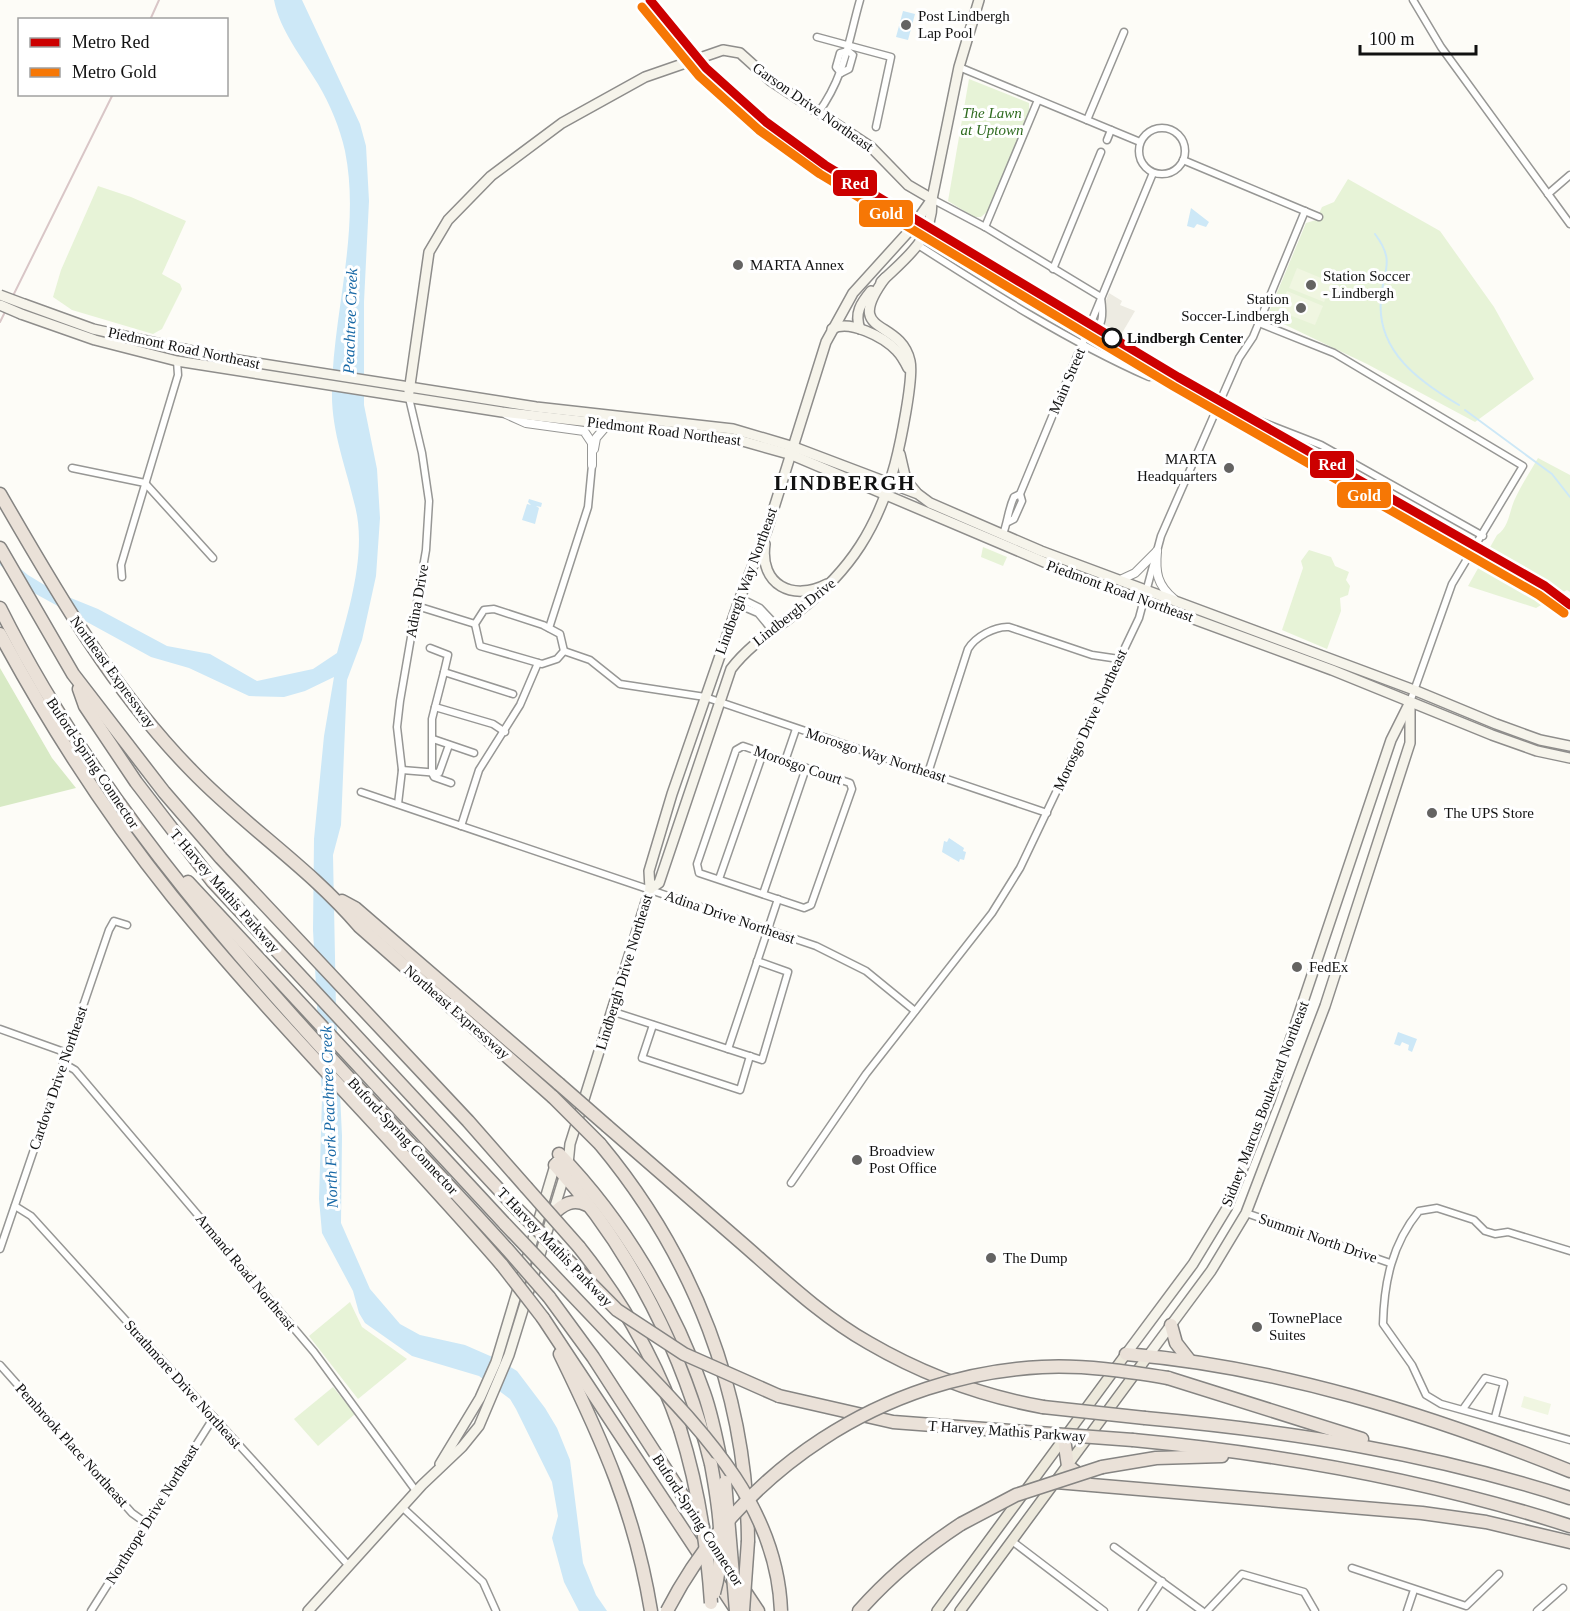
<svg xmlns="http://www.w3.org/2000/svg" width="1570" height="1611" viewBox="0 0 1570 1611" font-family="Georgia,serif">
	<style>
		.green { fill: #e7f3d7 }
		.forest { fill: #d8eac5 }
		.pitch { fill: #f0f6e1 }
		.plaza { fill: #edebe2 }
		.water { fill: #cde8f7 }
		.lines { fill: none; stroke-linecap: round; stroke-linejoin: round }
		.stream { stroke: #cde8f7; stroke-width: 2 }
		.minor-tunnel { stroke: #dad9d4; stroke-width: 6; stroke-dasharray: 6 3; stroke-linecap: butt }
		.minor-casing { stroke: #979795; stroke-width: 9 }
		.tertiary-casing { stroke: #979795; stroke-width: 10 }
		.secondary-casing { stroke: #8e8d8b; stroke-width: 12 }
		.primary-casing { stroke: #858482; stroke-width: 12 }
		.motorway-casing { stroke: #858482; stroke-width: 15 }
		.minor { stroke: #fffffe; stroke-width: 6 }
		.tertiary { stroke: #fffffe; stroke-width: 8 }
		.secondary { stroke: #f6f4eb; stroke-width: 9 }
		.primary { stroke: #ede9dc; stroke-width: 9 }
		.motorway { stroke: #eae1d8; stroke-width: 12 }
		.rail { stroke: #d9c6c7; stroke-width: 2 }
		.secondary-bridge-casing { stroke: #8e8d8b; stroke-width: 12; stroke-linecap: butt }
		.motorway-bridge-casing { stroke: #858482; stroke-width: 15; stroke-linecap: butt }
		.secondary-bridge { stroke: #f6f4eb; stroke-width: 9 }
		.motorway-bridge { stroke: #eae1d8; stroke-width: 12 }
		.metro-1-casing { stroke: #fff; stroke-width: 14 }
		.metro-2-casing { stroke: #fff; stroke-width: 14 }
		.metro-1 { stroke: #c00; stroke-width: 9 }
		.metro-2 { stroke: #f67705; stroke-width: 9 }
		.poi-dot { fill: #646362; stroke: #fff; stroke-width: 2 }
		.stop-dot { fill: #fff; stroke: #111; stroke-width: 3 }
		.labels { text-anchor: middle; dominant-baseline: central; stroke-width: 6; stroke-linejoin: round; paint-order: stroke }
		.poi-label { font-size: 15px; fill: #111; stroke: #fff; text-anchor: start }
		.street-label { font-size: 15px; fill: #111; stroke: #fff }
		.park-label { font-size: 15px; font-style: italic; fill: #2f6b1f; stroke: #fff }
		.stop-label { font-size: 15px; font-weight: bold; fill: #111; stroke: #fff; text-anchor: start }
		.water-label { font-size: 16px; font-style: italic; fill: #1768a6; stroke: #fff }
		.district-label { font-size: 21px; font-weight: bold; letter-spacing: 1.5px; fill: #111; stroke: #fff }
		.line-badge { stroke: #fff; stroke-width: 2 }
		.badge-label { font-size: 16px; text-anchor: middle; font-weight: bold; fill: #fff }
	</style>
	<rect width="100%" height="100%" fill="#fdfcf7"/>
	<g class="green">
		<path d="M969 79 1029 103V112L988 211 981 217H974L948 201Z"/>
		<path d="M1348 179 1440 231 1494 307 1534 379 1475 422 1367 364 1269 317V312L1306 223 1316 220 1322 207 1334 202Z"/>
		<path d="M98 186 131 197 186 221 162 274 180 284 182 289 162 329 153 334 72 310 53 297 61 270Z"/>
		<path d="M1538 458 1570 475V592L1567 590 1536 608 1468 586 1497 535C1509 527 1509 513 1514 501 1520 487 1530 472 1538 458Z"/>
		<path d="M983 547 1007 557 1003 566 981 557Z"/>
		<path d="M1309 550 1331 557 1335 566 1349 572 1346 580 1350 586 1348 595 1340 598 1341 611 1327 649 1282 630 1303 568 1301 561Z"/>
		<path d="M350 1302 362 1327 407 1359 358 1399 309 1336Z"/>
		<path d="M333 1387 355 1414 318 1446 294 1419Z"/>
	</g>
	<path class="forest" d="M0 668 52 758 76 788 0 807Z"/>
	<g class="pitch">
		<path d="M1297 268 1333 283 1324 302 1289 288Z"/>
		<path d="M1287 291 1323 306 1315 325 1279 311Z"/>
		<path d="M1524 1396 1551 1404 1548 1415 1521 1407Z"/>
	</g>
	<path class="plaza" d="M1109 293 1122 301 1120 305 1135 311 1109 355 1088 344 1103 327 1106 313 1104 305Z"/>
	<g class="water">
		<path d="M274 0H302L360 124 366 146 369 201 364 302V405L377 469 380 518 376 576 362 640 347 680 341 825 333 855 336 1008 342 1136 341 1223 370 1289 400 1324 420 1335 465 1345 497 1359 517 1371 545 1408 557 1428 570 1460 583 1563 596 1595 607 1611H579L564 1582 552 1538 558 1516 552 1482 516 1409 510 1399 479 1376 412 1356 365 1323 359 1313 353 1291 322 1233 319 1199 322 1098 313 930 314 839 324 736 334 677 305 691 284 697 249 696 189 668 151 657 34 593 0 565V552L28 575 56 592 98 609 167 646 210 654 257 681 313 669 337 653C349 609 367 552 355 506 346 467 331 431 332 391 333 312 361 230 345 151 340 128 330 104 318 84 302 57 280 31 274 0Z"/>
		<path d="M903 11 915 14 908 40 896 37Z"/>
		<path d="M1191 208 1209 222 1206 227 1197 224 1194 228 1187 226Z"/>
		<path d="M529 499 542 503 541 507 536 506 539 508 535 524 522 520 527 504 531 505 528 502Z"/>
		<path d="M949 838 964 848 963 851 966 852 964 860 960 859 959 862 942 852 944 841 947 842Z"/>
		<path d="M1398 1032 1417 1039 1412 1052 1408 1050 1409 1045 1402 1042 1400 1046 1394 1044Z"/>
	</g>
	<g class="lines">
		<g class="stream">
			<path d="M1375 234C1396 262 1383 270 1381 299 1376 351 1420 382 1459 405"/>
			<path d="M1465 410 1552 474 1570 497"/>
		</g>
		<path class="minor-tunnel" d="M1149 377 1172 387"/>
		<defs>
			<g id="minor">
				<path d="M1413 0 1441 47 1570 224"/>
				<path d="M817 37 891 57 876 127"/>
				<path d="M959 67 1140 142"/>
				<path d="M841 73 836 67 840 53 848 51"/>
				<path d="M841 73 849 69 853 55 848 51"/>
				<path d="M818 113C845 76 848 42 860 0"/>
				<path d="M1087 120 1124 32"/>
				<circle cx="1162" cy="151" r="23"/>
				<path d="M1107 140 1111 130"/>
				<path d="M1183 160 1319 217"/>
				<path d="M1548 194 1570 175"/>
				<path d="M932 199 985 227 1101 297"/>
				<path d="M985 227 1038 100"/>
				<path d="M918 245C993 293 1068 341 1149 377"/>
				<path d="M1053 269 1101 152"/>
				<path d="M1259 323 1334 353 1523 466 1452 584 1410 702"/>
				<path d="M1087 334C1105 330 1103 312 1101 298"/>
				<path d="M1172 387 1321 445 1483 536"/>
				<path d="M72 468 145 483 213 558"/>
				<path d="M1008 522 1014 519 1022 501 1020 494"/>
				<path d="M1003 534C1008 521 1008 510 1014 497L1020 494 1153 173"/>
				<path d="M122 577 121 565 129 538 178 375 177 361"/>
				<path d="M740 598 760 608 777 626"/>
				<path d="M737 604 758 613 772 630"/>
				<path d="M417 606 475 624"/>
				<path d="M494 609 543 625 560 634 564 651 557 659 542 664 480 646 475 624 484 610Z"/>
				<path d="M549 628 588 507 592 465"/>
				<path d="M430 648 448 655 444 672"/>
				<path d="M564 651 590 660 620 684 705 697 1047 813"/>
				<path d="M435 707 432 719V773L434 777 451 783"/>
				<path d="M505 732 493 724 435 707 444 672 513 694"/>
				<path d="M433 739 474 753"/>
				<path d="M743 746 850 783 852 789 811 905 804 908 699 873 697 864 736 750Z"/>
				<path d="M785 761 796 729"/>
				<path d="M402 770 439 773 449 745"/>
				<path d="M928 773 968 649C975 637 995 626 1009 627L1092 655 1119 659"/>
				<path d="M361 792 816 946 866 971 915 1011"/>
				<path d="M398 804 402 770 397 727 400 701 426 550 429 501 422 453 409 398"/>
				<path d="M461 826 479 770 520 705 538 663"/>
				<path d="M719 879 763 753"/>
				<path d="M763 894 806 768"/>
				<path d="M611 1011 728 1049 778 899"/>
				<path d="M653 1025 642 1058 740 1090 750 1056"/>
				<path d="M0 1029 67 1053"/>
				<path d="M728 1049 762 1060 788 972 757 961"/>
				<path d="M63 1063 75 1070 314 1352 416 1491"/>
				<path d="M791 1183 866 1074 992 913 1020 868 1139 618 1161 536 1239 358 1253 337 1305 211"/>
				<path d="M15 1206 31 1216 349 1566"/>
				<path d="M1246 1213 1390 1263"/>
				<path d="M0 1249 109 930 114 921 127 925"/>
				<path d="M1570 1251 1508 1232 1495 1234 1485 1231 1474 1220 1437 1208 1419 1211C1392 1244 1384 1282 1383 1324L1412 1365 1426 1395 1441 1404 1570 1440"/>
				<path d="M0 1365 132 1513 146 1523"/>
				<path d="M1463 1409 1485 1378 1504 1383 1495 1417"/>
				<path d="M402 1507 483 1582 496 1611"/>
				<path d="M1012 1541 1104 1611"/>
				<path d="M1114 1547 1202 1611"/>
				<path d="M1352 1568 1466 1606 1499 1574"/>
				<path d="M91 1611 214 1417"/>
				<path d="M1142 1611 1162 1581"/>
				<path d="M1207 1611 1242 1574 1304 1592 1315 1611"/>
				<path d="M1407 1611 1414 1590"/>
				<path d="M1537 1611 1563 1588"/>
			</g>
			<g id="tertiary">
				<path d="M506 414 526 423 584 431 592 443V465"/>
				<path d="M594 449 596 438 608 424"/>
				<path d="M1157 551C1155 572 1157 585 1174 599"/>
				<path d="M1120 580 1135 573 1157 551"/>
			</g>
			<g id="secondary">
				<path d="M881 282C908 256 933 239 932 199L959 67 979 0"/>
				<path d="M24 304 93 329 225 358 536 407 733 429 794 447 918 494 930 503 1041 551 1414 690 1496 724 1540 740 1570 746"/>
				<path d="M21 314 95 340 177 361 502 412 732 438 792 455 1077 576 1332 670 1492 735 1537 751 1570 758"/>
				<path d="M832 329C849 319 884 337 897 351 902 356 905 362 908 368"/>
				<path d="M860 329C854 313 861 303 871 291"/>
				<path d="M409 392 429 252 448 220 491 176 562 123 645 77 723 50 740 53 771 81 871 147 908 185 932 199"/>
				<path d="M900 454 906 480 916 492"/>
				<path d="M765 544C759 585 793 602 827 584"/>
				<path d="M650 889 659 883 731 669C751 643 775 630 800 610 851 570 878 527 895 464 900 445 914 378 910 361 900 317 842 337 885 278"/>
				<path d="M1126 1354 1193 1264 1227 1208 1270 1100 1391 740 1410 702"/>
				<path d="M1148 1356 1211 1271 1246 1213 1325 1006 1410 743V703"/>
				<path d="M440 1464 480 1398 496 1362 556 1162"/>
				<path d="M308 1611 422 1485 462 1447 479 1426 509 1355 568 1164 570 1144 650 889 649 871 672 794 740 598 767 530 826 342 853 293 911 229 932 199"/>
			</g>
			<g id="primary">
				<path d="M937 1611 1126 1354"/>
				<path d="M960 1611 1148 1356"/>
			</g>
			<g id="motorway">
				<path d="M0 494C56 591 113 691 192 771 245 826 310 868 359 926L553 1097"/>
				<path d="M0 548 73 674 164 792 221 858 468 1121 526 1187"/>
				<path d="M0 608C123 855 324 1047 507 1249"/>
				<path d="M0 634C49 725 107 815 172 896 276 1024 394 1140 502 1265"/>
				<path d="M79 689 85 706 136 782 213 882 517 1209"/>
				<path d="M188 882 505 1224"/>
				<path d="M342 901 355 908 559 1084"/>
				<path d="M607 1126C653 1166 698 1205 744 1245 784 1280 823 1317 869 1343 924 1375 982 1396 1043 1407"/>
				<path d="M600 1144C694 1257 747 1393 748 1541"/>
				<path d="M559 1154C623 1220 674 1306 704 1393 714 1421 719 1453 725 1482"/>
				<path d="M555 1165C632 1249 684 1355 711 1464"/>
				<path d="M552 1215C563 1204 573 1198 587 1205"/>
				<path d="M579 1247C623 1302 657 1362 680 1429"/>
				<path d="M549 1297 593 1357 703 1527"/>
				<path d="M543 1318 737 1611"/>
				<path d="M1171 1325 1176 1343 1190 1361"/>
				<path d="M560 1354C603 1442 635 1513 651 1611"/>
				<path d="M1126 1354C1279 1367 1428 1414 1570 1471"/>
				<path d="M1168 1378 1362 1439"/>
				<path d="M779 1396 893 1422 1025 1432"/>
				<path d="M1145 1418C1289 1431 1431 1453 1570 1498"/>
				<path d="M1064 1439 1068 1466 1085 1479"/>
				<path d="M1133 1440C1281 1454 1428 1480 1570 1526"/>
				<path d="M1102 1467 1156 1458 1222 1456"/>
				<path d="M1056 1482 1422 1513 1486 1522 1570 1542"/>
				<path d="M742 1587 758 1611"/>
				<path d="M859 1611C889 1577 923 1549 961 1524"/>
			</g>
		</defs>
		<use href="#minor" class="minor-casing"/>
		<use href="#tertiary" class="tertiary-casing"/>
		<use href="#secondary" class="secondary-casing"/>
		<use href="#primary" class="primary-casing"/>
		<use href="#motorway" class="motorway-casing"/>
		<use href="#minor" class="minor"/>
		<use href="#tertiary" class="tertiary"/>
		<use href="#secondary" class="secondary"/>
		<use href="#primary" class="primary"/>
		<use href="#motorway" class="motorway"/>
		<g class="rail">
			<path d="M150 20 159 0"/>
			<path d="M0 322 113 94"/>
		</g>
		<defs>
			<g id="secondary-bridge">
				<path d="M0 295 24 304"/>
				<path d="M0 305 21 314"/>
			</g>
			<g id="motorway-bridge">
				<path d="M559 1084 607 1126"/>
				<path d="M553 1097 600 1144"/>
				<path d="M526 1187 579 1247"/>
				<path d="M517 1209 617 1310 684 1354 779 1396"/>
				<path d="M505 1224C545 1266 585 1309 625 1350 696 1425 777 1501 781 1611"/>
				<path d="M507 1249 549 1297"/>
				<path d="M502 1265 543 1318"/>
				<path d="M1043 1407 1145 1418"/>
				<path d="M680 1429C698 1486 707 1543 711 1603"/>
				<path d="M1025 1432 1133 1440"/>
				<path d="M711 1464C719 1507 726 1551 714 1593"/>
				<path d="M725 1482 736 1611"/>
				<path d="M961 1524 1016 1495 1102 1467"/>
				<path d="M667 1611C739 1470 884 1375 1042 1367 1085 1365 1126 1371 1168 1378"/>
				<path d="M743 1611 748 1541"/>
			</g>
		</defs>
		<use href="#secondary-bridge" class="secondary-bridge-casing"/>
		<use href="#motorway-bridge" class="motorway-bridge-casing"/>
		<use href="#secondary-bridge" class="secondary-bridge"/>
		<use href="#motorway-bridge" class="motorway-bridge"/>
		<defs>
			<path id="metro-1" d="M650 0 706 68 766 122 825 165 1178 377 1545 586 1570 605"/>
			<path id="metro-2" d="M642 7 699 76 759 130 820 174 1173 386 1539 595 1564 613"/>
		</defs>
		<use href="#metro-1" class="metro-1-casing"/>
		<use href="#metro-2" class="metro-2-casing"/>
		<use href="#metro-1" class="metro-1"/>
		<use href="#metro-2" class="metro-2"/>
	</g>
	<g class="poi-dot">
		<circle cx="906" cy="25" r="6"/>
		<circle cx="738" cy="265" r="6"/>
		<circle cx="1311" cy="285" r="6"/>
		<circle cx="1301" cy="308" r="6"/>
		<circle cx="1229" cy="468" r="6"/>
		<circle cx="1432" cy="813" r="6"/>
		<circle cx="1297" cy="967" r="6"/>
		<circle cx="857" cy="1160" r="6"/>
		<circle cx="991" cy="1258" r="6"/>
		<circle cx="1257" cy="1327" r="6"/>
	</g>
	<circle class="stop-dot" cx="1112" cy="338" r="9"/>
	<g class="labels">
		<g class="poi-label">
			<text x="918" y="16">Post Lindbergh<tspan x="918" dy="17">Lap Pool</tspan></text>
			<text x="750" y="265">MARTA Annex</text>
			<text x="1323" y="276">Station Soccer<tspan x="1323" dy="17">- Lindbergh</tspan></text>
			<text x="1289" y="299" text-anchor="end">Station<tspan x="1289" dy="17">Soccer-Lindbergh</tspan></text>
			<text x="1217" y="459" text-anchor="end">MARTA<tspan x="1217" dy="17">Headquarters</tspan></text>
			<text x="1444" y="813">The UPS Store</text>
			<text x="1309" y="967">FedEx</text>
			<text x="869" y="1151">Broadview<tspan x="869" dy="17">Post Office</tspan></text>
			<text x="1003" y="1258">The Dump</text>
			<text x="1269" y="1318">TownePlace<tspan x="1269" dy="17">Suites</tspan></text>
		</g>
		<g class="street-label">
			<text transform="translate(813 107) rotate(35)">Garson Drive Northeast</text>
			<text transform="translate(184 348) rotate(12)">Piedmont Road Northeast</text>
			<text transform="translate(1067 381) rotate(-67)">Main Street</text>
			<text transform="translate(664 431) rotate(7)">Piedmont Road Northeast</text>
			<text transform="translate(746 581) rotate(-70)">Lindbergh Way Northeast</text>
			<text transform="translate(1120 591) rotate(20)">Piedmont Road Northeast</text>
			<text transform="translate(417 601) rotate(-80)">Adina Drive</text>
			<text transform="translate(794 612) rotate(-38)">Lindbergh Drive</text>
			<text transform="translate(113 672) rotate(54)">Northeast Expressway</text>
			<text transform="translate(1090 720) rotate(-65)">Morosgo Drive Northeast</text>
			<text transform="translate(876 755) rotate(18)">Morosgo Way Northeast</text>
			<text transform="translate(93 763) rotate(56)">Buford-Spring Connector</text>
			<text transform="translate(798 765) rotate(19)">Morosgo Court</text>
			<text transform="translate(225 891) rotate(49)">T Harvey Mathis Parkway</text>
			<text transform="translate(730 917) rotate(19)">Adina Drive Northeast</text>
			<text transform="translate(624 972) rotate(-73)">Lindbergh Drive Northeast</text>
			<text transform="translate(457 1012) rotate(41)">Northeast Expressway</text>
			<text transform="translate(58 1078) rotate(-71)">Cardova Drive Northeast</text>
			<text transform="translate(1265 1104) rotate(-69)">Sidney Marcus Boulevard Northeast</text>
			<text transform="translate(403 1136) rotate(47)">Buford-Spring Connector</text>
			<text transform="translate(1318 1238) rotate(19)">Summit North Drive</text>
			<text transform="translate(555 1247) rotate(46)">T Harvey Mathis Parkway</text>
			<text transform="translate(246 1272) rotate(50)">Armand Road Northeast</text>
			<text transform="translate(183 1384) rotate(48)">Strathmore Drive Northeast</text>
			<text transform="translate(1007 1431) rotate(4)">T Harvey Mathis Parkway</text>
			<text transform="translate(72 1445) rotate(48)">Pembrook Place Northeast</text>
			<text transform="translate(152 1514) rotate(-58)">Northrope Drive Northeast</text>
			<text transform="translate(698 1520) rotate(57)">Buford-Spring Connector</text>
		</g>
		<g class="park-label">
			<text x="992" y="113">The Lawn<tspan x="992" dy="17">at Uptown</tspan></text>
		</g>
		<g class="stop-label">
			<text x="1127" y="338">Lindbergh Center</text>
		</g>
		<g class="water-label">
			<text transform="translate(350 321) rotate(-88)">Peachtree Creek</text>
			<text transform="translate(329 1117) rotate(-92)">North Fork Peachtree Creek</text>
		</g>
		<g class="district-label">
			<text x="845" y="483">LINDBERGH</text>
		</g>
	</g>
	<g class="line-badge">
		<rect x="832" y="169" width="46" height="28" rx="6" fill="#c00"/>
		<rect x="858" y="199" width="56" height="29" rx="6" fill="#f67705"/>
		<rect x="1309" y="450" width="46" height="29" rx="6" fill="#c00"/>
		<rect x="1336" y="481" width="56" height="28" rx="6" fill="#f67705"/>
	</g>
	<g class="badge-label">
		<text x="855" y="189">Red</text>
		<text x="886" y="219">Gold</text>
		<text x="1332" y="470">Red</text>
		<text x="1364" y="501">Gold</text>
	</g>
	<rect x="18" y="18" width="210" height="78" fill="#ffffff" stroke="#a0a0a0" stroke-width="1.5"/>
	<rect x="30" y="38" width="30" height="9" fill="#cc0000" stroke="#a0a0a0" stroke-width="1.5"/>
	<text x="72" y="48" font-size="18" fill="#111111">Metro Red</text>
	<rect x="30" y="68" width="30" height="9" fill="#f67705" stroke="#a0a0a0" stroke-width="1.5"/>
	<text x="72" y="78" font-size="18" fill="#111111">Metro Gold</text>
	<path d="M1360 45v9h116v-9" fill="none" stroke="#111111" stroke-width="3"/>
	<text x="1369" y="45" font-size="18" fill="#111111" stroke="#ffffff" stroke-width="4.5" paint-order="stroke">100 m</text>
</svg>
